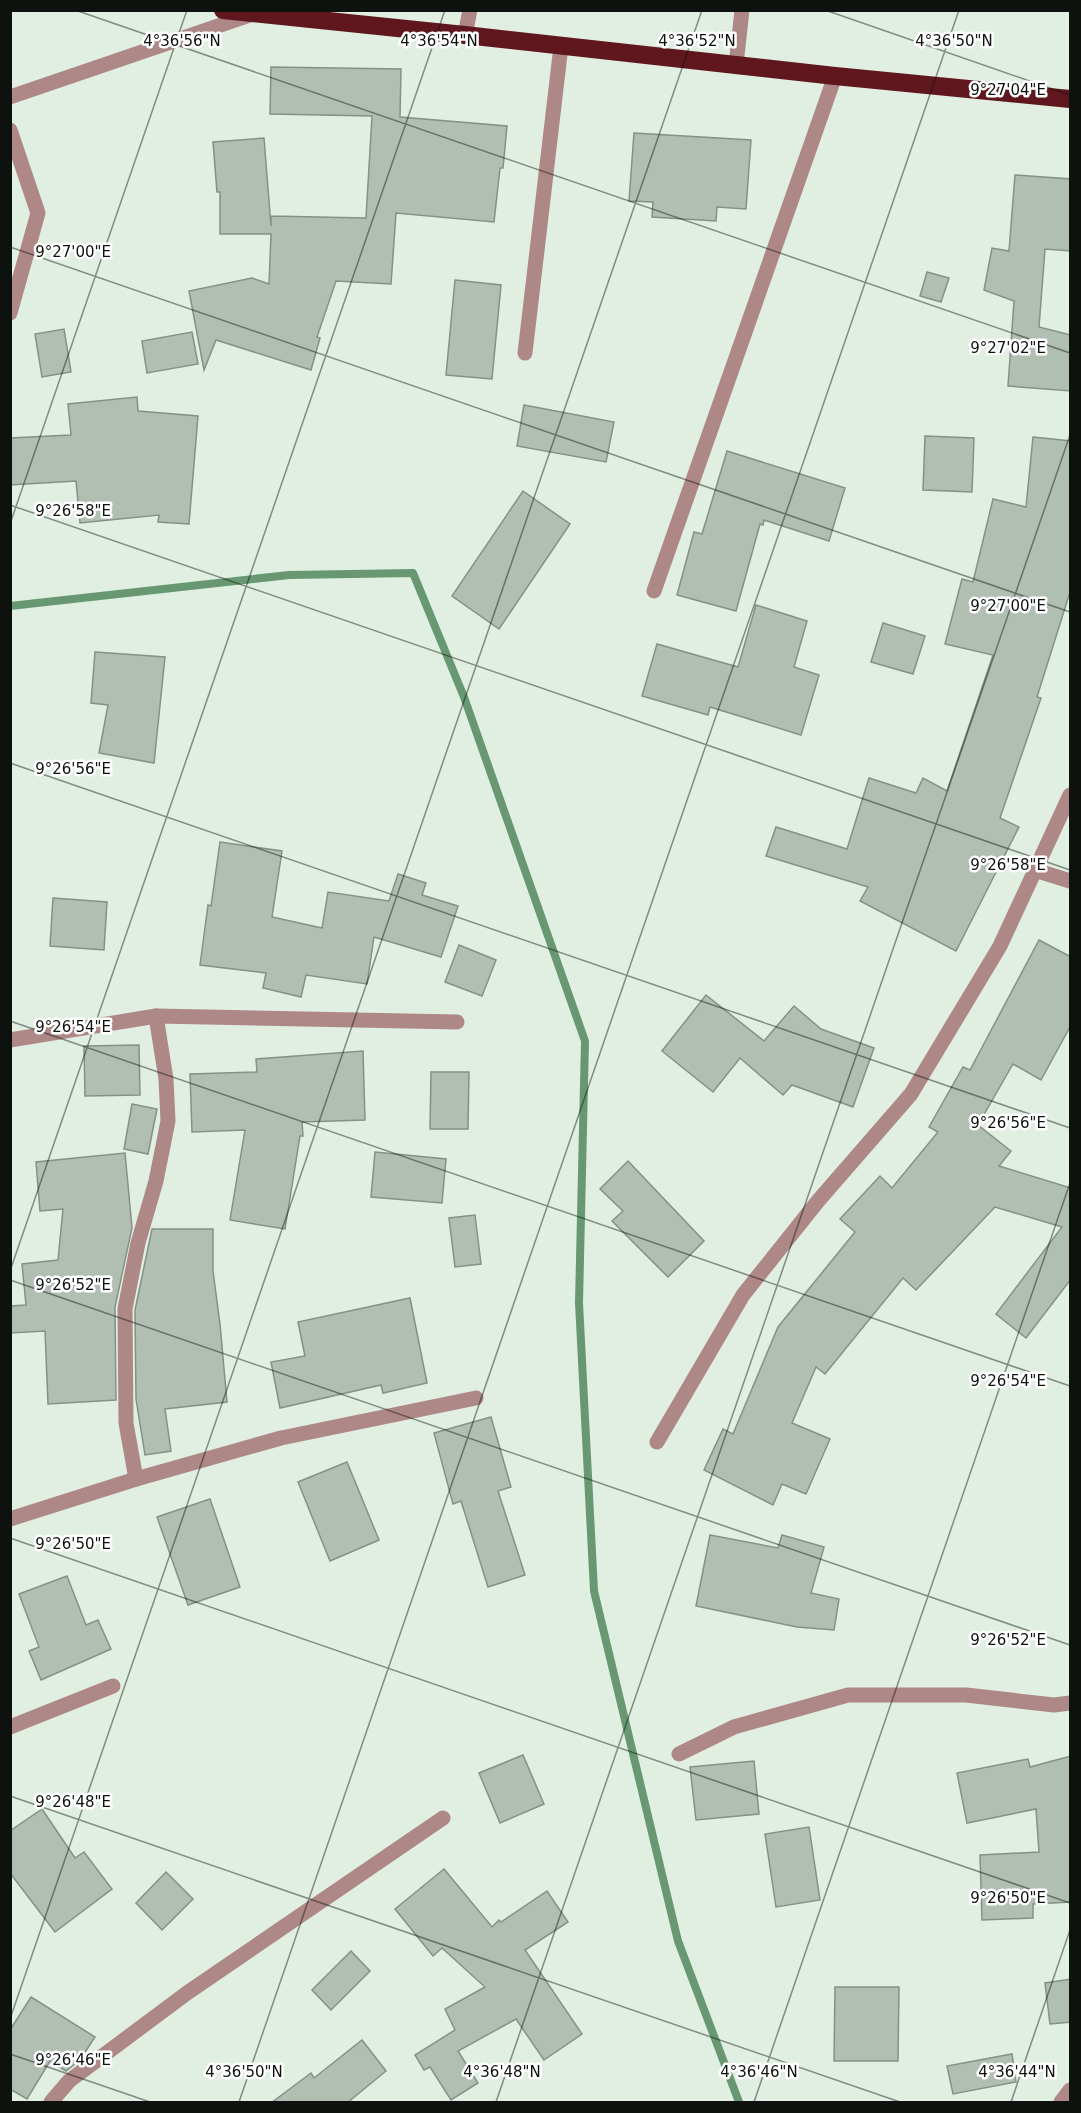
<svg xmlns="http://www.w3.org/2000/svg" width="1081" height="2113" viewBox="0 0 1081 2113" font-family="'DejaVu Sans',sans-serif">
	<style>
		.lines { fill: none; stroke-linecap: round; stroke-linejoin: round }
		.stream { stroke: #679871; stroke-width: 8 }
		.building { fill: #b1bfb3; stroke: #849186; stroke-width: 1.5 }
		.minor { stroke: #ae8886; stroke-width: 15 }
		.highway { stroke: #5f161c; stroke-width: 18 }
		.ticks { fill: none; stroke: #0d120e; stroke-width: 1.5; stroke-opacity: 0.45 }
		.ticks-label { font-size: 15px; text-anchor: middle; fill: #0d120e; stroke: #fff; stroke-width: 5; stroke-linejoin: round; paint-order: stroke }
	</style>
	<rect width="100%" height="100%" fill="#e0efe2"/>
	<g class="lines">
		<path class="stream" d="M10 606 289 575 413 573 464 697 585 1041 579 1303 594 1591 678 1941 739 2102"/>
	</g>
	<g class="building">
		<path d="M271 67 401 69 400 117 507 126 503 168H500L494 222 396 213 391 284 336 281 317 337 320 338 311 370 216 340 204 370 189 291 252 278 269 284 271 234H220V192H217L213 142 264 138 271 226V216L366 218 372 116 270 114Z"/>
		<path d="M634 133 751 140 746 209 717 207 716 221 652 217 653 202 629 201Z"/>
		<path d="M1015 175 1071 179V251L1045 249 1039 327 1071 335V391L1008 386 1014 301 984 290 992 248 1009 251Z"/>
		<path d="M927 272 949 278 941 302 920 296Z"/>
		<path d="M455 280 501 285 492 379 446 375Z"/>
		<path d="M64 329 71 372 42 377 35 334Z"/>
		<path d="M192 332 198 364 147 373 142 341Z"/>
		<path d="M137 397 138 411 198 416 189 524 158 522 159 515 80 523 76 481 10 485V438L71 435 68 404Z"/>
		<path d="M524 405 614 422 606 462 517 446Z"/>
		<path d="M925 436 974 438 972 492 923 490Z"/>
		<path d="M1033 437 1071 441V589L1037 697 1041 698 1000 818 1019 827 956 951 860 901 868 887 766 856 776 827 847 849 869 778 916 793 923 778 947 791 993 655 945 644 962 579 973 582 993 499 1026 507Z"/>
		<path d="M727 451 845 488 829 541 764 520 763 525 760 524 736 611 677 595 694 532 702 534Z"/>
		<path d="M523 491 570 524 499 629 452 596Z"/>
		<path d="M756 605 807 621 794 667 819 675 801 735 710 707 708 715 642 696 657 644 738 667Z"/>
		<path d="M883 623 925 636 913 674 871 662Z"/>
		<path d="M95 652 165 657 154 763 99 753 108 705 91 703Z"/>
		<path d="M220 842 282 851 272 917 322 928 328 892 389 901 398 874 426 883 422 895 458 906 441 957 374 937 367 984 306 975 301 997 263 988 266 973 200 965 208 905 211 906Z"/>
		<path d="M53 898 107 902 104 950 50 946Z"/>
		<path d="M1039 940 1071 957V1025L1041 1080 1013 1064 978 1125 1011 1151 999 1166 1071 1188V1279L1026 1338 996 1314 1062 1227 995 1207 916 1290 903 1278 825 1374 816 1367 792 1423 830 1439 806 1494 782 1484 773 1505 704 1470 723 1429 733 1434 778 1327 855 1232 840 1219 880 1176 892 1188 938 1132 929 1127 963 1067 970 1070Z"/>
		<path d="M459 945 496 960 482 996 445 982Z"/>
		<path d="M706 995 764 1041 794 1006 821 1029 874 1048 853 1107 792 1085 783 1095 740 1058 713 1092 662 1051Z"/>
		<path d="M139 1045 140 1095 85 1096 84 1046Z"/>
		<path d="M363 1051 365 1120 302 1122 303 1136H300L285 1229 230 1220 245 1130 192 1132 190 1074 257 1072 256 1059Z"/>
		<path d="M431 1072H469L468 1129H430Z"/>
		<path d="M132 1104 157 1109 148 1154 124 1149Z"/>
		<path d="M375 1152 446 1159 442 1203 371 1197Z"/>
		<path d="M125 1153 132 1228 115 1307 116 1400 48 1404 45 1331 10 1333V1306L26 1305 22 1264 58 1260 63 1209 40 1211 36 1162Z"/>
		<path d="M628 1161 704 1241 668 1277 612 1221 623 1211 600 1189Z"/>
		<path d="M475 1215 481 1264 455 1267 449 1218Z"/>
		<path d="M152 1229H213V1271L220 1324 227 1402 165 1409 171 1451 145 1455 136 1399 135 1310Z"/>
		<path d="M410 1298 427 1383 383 1393 381 1385 280 1408 271 1362 305 1356 298 1322Z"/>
		<path d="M491 1417 511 1487 498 1491 525 1575 488 1587 461 1501 453 1504 434 1433Z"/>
		<path d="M347 1462 379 1540 330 1561 298 1482Z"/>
		<path d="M210 1499 240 1587 188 1605 157 1517Z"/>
		<path d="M710 1535 778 1548 782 1535 824 1547 811 1593 839 1599 834 1630 797 1627 696 1606Z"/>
		<path d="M67 1576 86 1625 98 1620 111 1649 41 1680 29 1651 39 1647 19 1594Z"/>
		<path d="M523 1755 544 1804 500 1823 479 1773Z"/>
		<path d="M1071 1756V1902L1033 1904V1918L982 1920 980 1855 1039 1852 1036 1809 967 1823 957 1773 1028 1759 1030 1767Z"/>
		<path d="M754 1761 759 1814 696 1820 690 1767Z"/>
		<path d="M42 1809 75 1858 84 1852 112 1889 55 1932 10 1873V1831Z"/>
		<path d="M809 1827 820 1900 776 1907 765 1834Z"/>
		<path d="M444 1869 492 1927 499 1920 501 1922 547 1891 568 1922 525 1950 582 2034 544 2060 516 2019 458 2051 478 2083 451 2100 430 2067 424 2070 415 2055 455 2030 445 2009 485 1987 442 1948 433 1956 395 1909Z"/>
		<path d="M166 1872 193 1899 162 1930 136 1903Z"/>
		<path d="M351 1951 370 1971 331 2010 312 1990Z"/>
		<path d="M1071 1979V2022L1050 2024 1045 1983Z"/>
		<path d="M835 1987H899L898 2061H834Z"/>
		<path d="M31 1997 95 2037 80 2060 66 2071 50 2061 27 2099 10 2089V2030Z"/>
		<path d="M362 2040 386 2071 347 2103H271L311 2073 314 2078Z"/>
		<path d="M1012 2054 1016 2082 953 2094 947 2066Z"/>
	</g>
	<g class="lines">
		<g class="minor">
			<path d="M465 35 470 10"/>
			<path d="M736 65 742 10"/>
			<path d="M10 97 253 14"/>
			<path d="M10 130 38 213 10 313"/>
			<path d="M525 353 561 46"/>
			<path d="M654 591 835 76"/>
			<path d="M1035 870 1070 881"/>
			<path d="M10 1040 156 1016 457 1022"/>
			<path d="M657 1442 743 1295 818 1201 911 1094 1000 946 1070 795"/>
			<path d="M136 1479 281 1438 476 1398"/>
			<path d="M10 1519 136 1479 126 1423 125 1309 138 1243 156 1181 168 1121 166 1079 156 1016"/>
			<path d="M10 1727 113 1686"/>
			<path d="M679 1754 734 1727 848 1695H966L1054 1705 1070 1703"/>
			<path d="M51 2102 69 2081 187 1993 443 1818"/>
			<path d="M1061 2102 1070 2090"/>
		</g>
		<path class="highway" d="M223 10 465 35 835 76 1070 99"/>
	</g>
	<path class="ticks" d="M75 10 1070 353M825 10 1070 95M10 247 1070 612M10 505 1070 870M10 524 187 10M10 763 1070 1128M10 1021 1070 1386M10 1271 445 10M10 1280 1070 1645M10 1538 1070 1903M10 1796 900 2102M10 2019 702 10M10 2054 150 2102M239 2102 959 10M496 2102 1070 435M754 2102 1070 1183M1011 2102 1070 1930"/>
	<g class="ticks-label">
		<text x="182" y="46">4°36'56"N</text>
		<text x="439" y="46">4°36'54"N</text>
		<text x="697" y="46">4°36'52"N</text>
		<text x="954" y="46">4°36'50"N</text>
		<text x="1008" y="95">9°27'04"E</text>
		<text x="73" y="257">9°27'00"E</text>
		<text x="1008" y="353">9°27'02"E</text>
		<text x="73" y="516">9°26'58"E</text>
		<text x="1008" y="611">9°27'00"E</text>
		<text x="73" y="774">9°26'56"E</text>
		<text x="1008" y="870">9°26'58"E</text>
		<text x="73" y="1032">9°26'54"E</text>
		<text x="1008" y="1128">9°26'56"E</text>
		<text x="73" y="1290">9°26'52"E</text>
		<text x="1008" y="1386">9°26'54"E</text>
		<text x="73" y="1549">9°26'50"E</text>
		<text x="1008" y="1645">9°26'52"E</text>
		<text x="73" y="1807">9°26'48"E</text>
		<text x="1008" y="1903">9°26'50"E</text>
		<text x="73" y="2065">9°26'46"E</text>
		<text x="244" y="2077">4°36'50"N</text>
		<text x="502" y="2077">4°36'48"N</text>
		<text x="759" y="2077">4°36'46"N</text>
		<text x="1017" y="2077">4°36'44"N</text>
	</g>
	<rect width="1081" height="2113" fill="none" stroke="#0d120e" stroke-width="24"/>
</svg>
